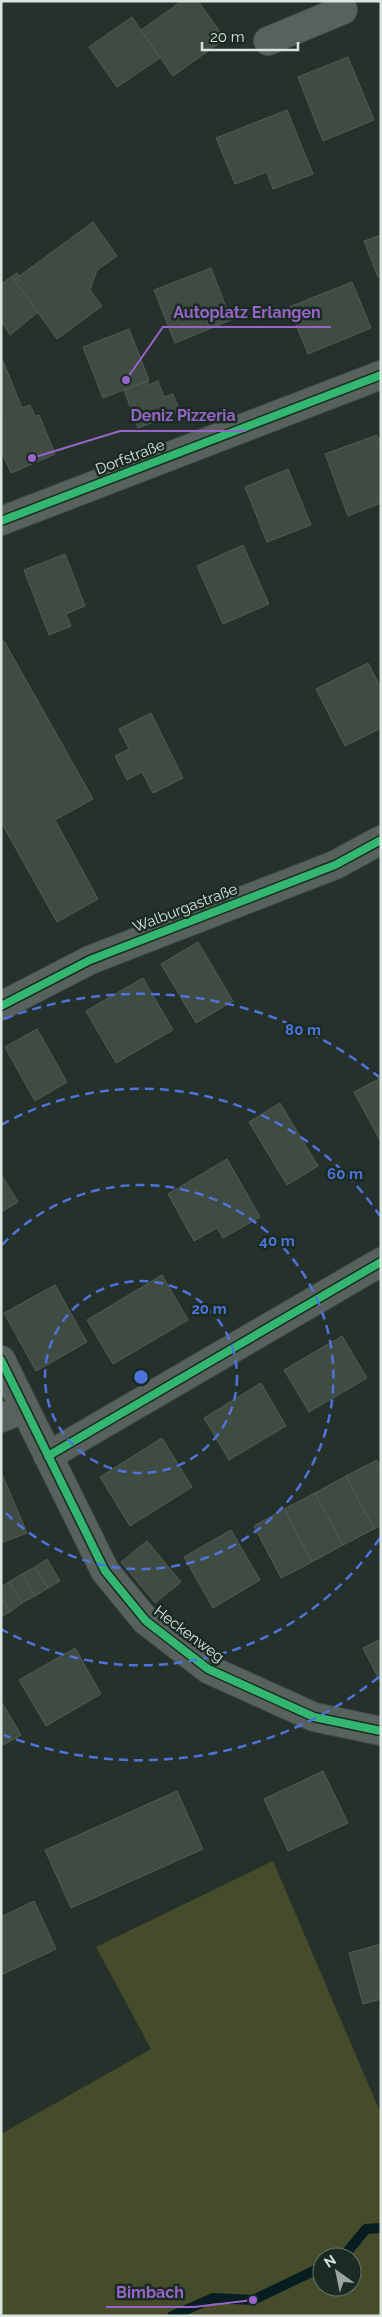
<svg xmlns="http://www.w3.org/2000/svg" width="382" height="2317" viewBox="0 0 382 2317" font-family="Raleway,sans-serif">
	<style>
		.green { fill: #464c29; fill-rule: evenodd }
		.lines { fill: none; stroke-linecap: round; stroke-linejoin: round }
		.stream { stroke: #061e21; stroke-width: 10 }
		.building { fill: #404b41; stroke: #545b56 }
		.minor-casing { stroke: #454d49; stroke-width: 30 }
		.minor { stroke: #59615c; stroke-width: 28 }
		.cycleway-casing { stroke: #192b22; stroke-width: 11 }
		.cycleway { stroke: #33b770; stroke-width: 8 }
		.ring { fill: none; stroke: #4c74da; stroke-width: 2.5; stroke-dasharray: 9 6 }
		.labels { text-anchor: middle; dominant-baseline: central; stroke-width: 5; stroke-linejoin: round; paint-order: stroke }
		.street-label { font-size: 15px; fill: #dae5df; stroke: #192b22 }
		.centre { fill: #4c74da; stroke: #192b22; stroke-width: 2.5 }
		.ring-label { font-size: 15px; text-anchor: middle; font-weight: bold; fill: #4c74da; stroke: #192b22; stroke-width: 5; stroke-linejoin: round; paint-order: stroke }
		.leader { fill: none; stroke: #9864c9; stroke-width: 2 }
		.callout-dot { fill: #9864c9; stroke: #192b22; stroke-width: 2 }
		.callout-label { font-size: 16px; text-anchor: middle; font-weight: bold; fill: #9864c9; stroke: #192b22; stroke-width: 5; stroke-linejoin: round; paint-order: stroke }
	</style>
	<rect width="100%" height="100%" fill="#27312c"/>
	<path class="green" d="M273 1861 381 2114V2316H1V2134L151 2049 96 1947ZM322 2257H352V2287H322Z"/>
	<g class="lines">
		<g class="stream">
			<path d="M343 2257 366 2229 381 2228"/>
			<path d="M172 2316 213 2298 253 2300 322 2267"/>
		</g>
	</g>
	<g class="building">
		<path d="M182 1H198L225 39 173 76 141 30Z"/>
		<path d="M132 17 160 58 117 87 89 47Z"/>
		<path d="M348 57 374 120 323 141 298 77Z"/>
		<path d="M287 110 313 174 273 189 267 172 235 184 216 138Z"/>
		<path d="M93 222 117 256 97 270 90 290 102 306 57 339 14 280Z"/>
		<path d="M381 235V276L378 277 364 241Z"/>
		<path d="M211 268 231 320 175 343 154 290Z"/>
		<path d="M17 273 19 276 14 280 38 312 10 335 1 321V284Z"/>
		<path d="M352 282 371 328 308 354 289 307Z"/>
		<path d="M129 329 149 380 103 398 83 347Z"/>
		<path d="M3 361 22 408 30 405 35 416 39 415 55 454 11 473 1 450Z"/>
		<path d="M147 381 149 385 158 381 164 397 173 394 180 412 138 428 124 390Z"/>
		<path d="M377 435 381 444V503L348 516 325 454Z"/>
		<path d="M288 469 311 525 267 542 245 487Z"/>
		<path d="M243 545 269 604 223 624 197 566Z"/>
		<path d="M65 554 85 606 66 614 71 626 49 635 24 570Z"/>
		<path d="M4 641 93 799 55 820 98 899 57 922 1 822V643Z"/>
		<path d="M368 663 381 688V728L345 746 316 689Z"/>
		<path d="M151 713 183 778 153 793 142 772 127 780 115 756 129 749 119 729Z"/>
		<path d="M198 942 233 1001 196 1023 161 964Z"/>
		<path d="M143 978 173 1030 116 1063 86 1011Z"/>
		<path d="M37 1029 67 1082 35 1101 5 1047Z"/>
		<path d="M381 1078V1142L354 1092Z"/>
		<path d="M280 1103 318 1166 287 1185 249 1122Z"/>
		<path d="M227 1159 260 1217 223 1238 217 1228 194 1241 168 1194Z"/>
		<path d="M1 1174 18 1202 1 1212Z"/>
		<path d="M162 1275 188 1320 113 1364 87 1320Z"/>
		<path d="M55 1285 87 1342 36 1371 4 1313Z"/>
		<path d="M342 1336 367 1378 309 1412 284 1370Z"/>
		<path d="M261 1383 286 1426 229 1460 204 1418Z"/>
		<path d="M162 1438 192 1487 130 1526 100 1477Z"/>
		<path d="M377 1460 381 1467V1525L374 1529 346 1476Z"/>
		<path d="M1 1472 27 1533 1 1543Z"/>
		<path d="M346 1476 374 1529 343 1545 315 1493Z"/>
		<path d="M315 1493 343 1545 312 1562 284 1509Z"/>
		<path d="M284 1509 312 1562 281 1578 254 1526Z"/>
		<path d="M231 1530 260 1580 213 1608 184 1557Z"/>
		<path d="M147 1541 181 1582 155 1603 121 1562Z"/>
		<path d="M47 1559 60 1581 48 1588 35 1567Z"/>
		<path d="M35 1567 48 1588 35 1596 22 1574Z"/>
		<path d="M22 1574 35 1596 22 1603 9 1582Z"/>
		<path d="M9 1582 22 1603 10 1612 1 1598V1587Z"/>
		<path d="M1 1598 10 1612 1 1617Z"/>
		<path d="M381 1639V1683L363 1648Z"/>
		<path d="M75 1648 101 1694 46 1726 19 1680Z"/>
		<path d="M1 1701 21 1735 1 1746Z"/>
		<path d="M323 1771 348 1823 288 1851 264 1799Z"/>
		<path d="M177 1791 203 1849 71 1908 45 1850Z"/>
		<path d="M34 1901 56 1949 1 1975V1917Z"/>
		<path d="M381 1944V1999L363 2004 349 1953Z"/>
	</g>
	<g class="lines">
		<defs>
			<g id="minor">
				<path d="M268 41 343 10 337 1"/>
				<path d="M1 521 381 375"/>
				<path d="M1 1006 90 960 335 865 381 840"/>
				<path d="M1 1360 105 1571 146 1621 208 1669 314 1717 381 1731"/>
				<path d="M1 1418 24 1409"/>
				<path d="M48 1456 381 1262"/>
			</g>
		</defs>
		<use href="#minor" class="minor-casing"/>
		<use href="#minor" class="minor"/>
		<defs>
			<g id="cycleway">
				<path d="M1 521 381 375"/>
				<path d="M1 1006 90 960 335 865 381 840"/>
				<path d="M1 1360 105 1571 146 1621 208 1669 314 1717 381 1731"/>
				<path d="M48 1456 381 1262"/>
			</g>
		</defs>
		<use href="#cycleway" class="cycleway-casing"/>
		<use href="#cycleway" class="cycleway"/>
	</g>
	<g class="ring">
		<circle cx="141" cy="1377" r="96"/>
		<path d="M2 1245A192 192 0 1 1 2 1509"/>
		<path d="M380 1538A288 288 0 0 1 1 1629M1 1125A288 288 0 0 1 380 1216"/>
		<path d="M379 1677A383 383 0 0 1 4 1735M4 1019A383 383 0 0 1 379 1077"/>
	</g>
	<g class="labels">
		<g class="street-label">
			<text transform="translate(130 457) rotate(-21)">Dorfstraße</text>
			<text transform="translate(185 908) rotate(-21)">Walburgastraße</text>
			<text transform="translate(189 1634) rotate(37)">Heckenweg</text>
		</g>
	</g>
	<circle cx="141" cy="1377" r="8" class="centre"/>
	<g class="ring-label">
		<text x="303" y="1035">80 m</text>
		<text x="345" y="1179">60 m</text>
		<text x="277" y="1246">40 m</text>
		<text x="209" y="1314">20 m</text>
	</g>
	<path class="leader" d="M126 380L163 327H331M32 458L120 431H246M253 2300L194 2307H106"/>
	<g class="callout-dot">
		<circle cx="126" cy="380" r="5"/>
		<circle cx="32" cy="458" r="5"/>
		<circle cx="253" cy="2300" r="5"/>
	</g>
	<g class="callout-label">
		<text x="247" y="318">Autoplatz Erlangen</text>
		<text x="183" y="421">Deniz Pizzeria</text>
		<text x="150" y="2298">Bimbach</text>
	</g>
	<rect width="382" height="2317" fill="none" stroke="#dae5df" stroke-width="5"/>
	<g transform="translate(337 2272) rotate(327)"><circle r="24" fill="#192b22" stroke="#66756e"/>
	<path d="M0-4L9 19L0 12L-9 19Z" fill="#9ba6a0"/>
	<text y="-8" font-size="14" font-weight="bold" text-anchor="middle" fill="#dae5df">N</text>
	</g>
	<path d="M202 42v8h96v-8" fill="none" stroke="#dae5df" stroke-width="2.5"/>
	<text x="210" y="42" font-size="15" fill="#dae5df" stroke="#192b22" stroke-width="4" paint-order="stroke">20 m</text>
</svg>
